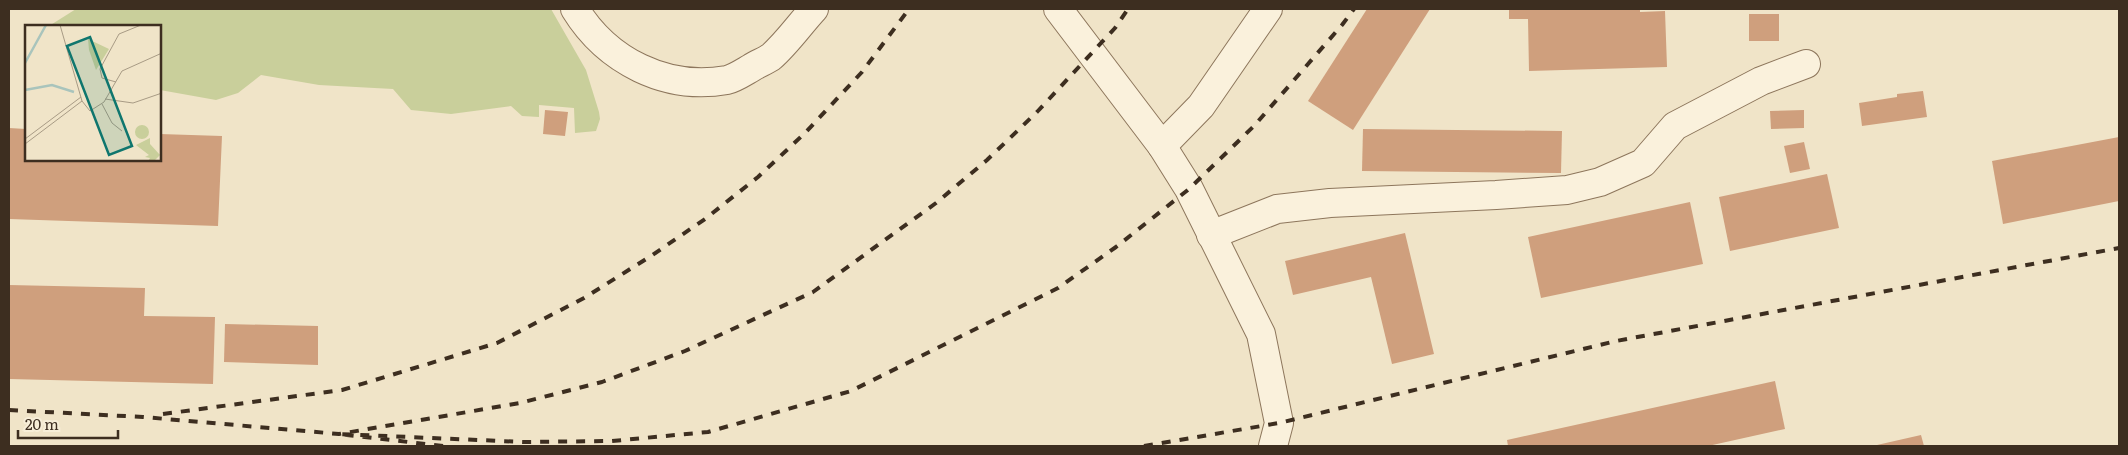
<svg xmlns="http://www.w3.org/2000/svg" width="2128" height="455" viewBox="0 0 2128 455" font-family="Literata,serif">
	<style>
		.green { fill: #c9cf9b }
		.building { fill: #cf9f7d }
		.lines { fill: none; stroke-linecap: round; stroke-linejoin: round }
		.minor-casing { stroke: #8d765c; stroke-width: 30 }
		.minor { stroke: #faf1dc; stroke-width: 28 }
		.rail { stroke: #3d2e20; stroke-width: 4; stroke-dasharray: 9 9; stroke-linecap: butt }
		.inset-river { fill: none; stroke: #a9c4bc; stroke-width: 2.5 }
		.inset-road { fill: none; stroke: #a89b85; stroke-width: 1 }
		.view { fill: #0f766e; fill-opacity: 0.15; stroke: #0f766e; stroke-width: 2.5 }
		.inset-edge { fill: none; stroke: #3d2e20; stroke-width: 2.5 }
	</style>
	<rect width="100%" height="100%" fill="#f0e4c8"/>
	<path class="green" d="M76 9H551L586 70 599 112 600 119 596 131 575 133 574 108 539 105V117L522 116 511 106 451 114 411 110 393 89 319 85 261 75 238 93 216 100 160 90V26H49Z"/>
	<g class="building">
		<path d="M1367 9H1430L1353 130 1308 101Z"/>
		<path d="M1509 9H1640V12L1665 11 1667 67 1529 71 1528 19H1509Z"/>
		<rect x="1749" y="14" width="30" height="27"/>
		<path d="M1923 91 1927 117 1862 126 1859 103 1897 97V94Z"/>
		<path d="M545 110 568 112 565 136 543 134Z"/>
		<path d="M1804 110V128L1771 129 1770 111Z"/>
		<path d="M9 128 26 129V160H160V134L222 136 218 226 9 219Z"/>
		<path d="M1363 129 1562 131 1561 173 1362 171Z"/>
		<path d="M2119 137V201L2003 224 1992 161Z"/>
		<path d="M1804 142 1810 169 1790 173 1784 146Z"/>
		<path d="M1827 174 1839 228 1730 251 1719 197Z"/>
		<path d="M1690 202 1703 264 1541 298 1528 237Z"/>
		<path d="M1405 233 1434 354 1392 364 1371 277 1293 295 1285 261Z"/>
		<path d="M9 285 145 288 144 316 215 317 213 384 9 379Z"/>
		<path d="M225 324 318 326V365L224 362Z"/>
		<path d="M1775 381 1785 429 1708 446H1508L1507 440Z"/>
		<path d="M1921 435 1924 446H1877V445Z"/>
	</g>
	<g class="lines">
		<defs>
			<g id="minor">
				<path d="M575 9C607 61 666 91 727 80 735 78 744 72 751 68 757 64 765 61 771 57 787 43 800 24 814 9"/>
				<path d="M1058 9 1162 146 1189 189 1261 334 1279 423 1273 446"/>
				<path d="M1162 146 1201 106 1268 9"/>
				<path d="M1211 235 1277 209 1330 203 1496 195 1567 190 1600 182 1643 163 1675 126 1761 81 1806 64"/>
			</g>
		</defs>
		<use href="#minor" class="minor-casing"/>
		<use href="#minor" class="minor"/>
		<g class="rail">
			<path d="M9 410 143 417 339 434 520 403 602 382 685 351 813 292 936 203 987 160 1037 112 1115 28 1128 9"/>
			<path d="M163 414 342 390 497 343 584 298 651 256 705 219 758 177 805 133 862 72 909 9"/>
			<path d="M443 446 339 434 524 442 612 441 708 432 851 391 1058 288 1116 247 1189 189 1254 126 1342 25 1354 9"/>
			<path d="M1144 446 1279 423 1616 341 2119 248"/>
		</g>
	</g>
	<g transform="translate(25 25)">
		<rect width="136" height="136" fill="#f0e4c8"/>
		<path d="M63 14 84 24 71 45 64 25ZM110 107a7 7 0 1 1 14 0a7 7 0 1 1-14 0ZM125 113V119L135 130 129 136H123L125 133 120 132 124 130 111 120Z" fill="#c9cf9b"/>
		<path class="inset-river" d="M0 38 21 0M0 65 27 60 49 67"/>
		<path class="inset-road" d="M35 0 57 76 65 86 79 77 97 46 137 28M91 57 77 53 75 44 94 9 116 0M80 74 108 78 137 68M77 79 87 98 97 106M0 114 56 72M0 119 57 76"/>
		<path class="view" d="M65 12 107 121 84 130 42 21Z"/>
		<rect width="136" height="136" class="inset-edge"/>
	</g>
	<rect width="2128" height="455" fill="none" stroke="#3d2e20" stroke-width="20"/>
	<path d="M18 430v8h100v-8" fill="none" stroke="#3d2e20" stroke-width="2.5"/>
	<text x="25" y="430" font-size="15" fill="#3d2e20" stroke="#f7eed8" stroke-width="4" paint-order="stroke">20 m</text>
</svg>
